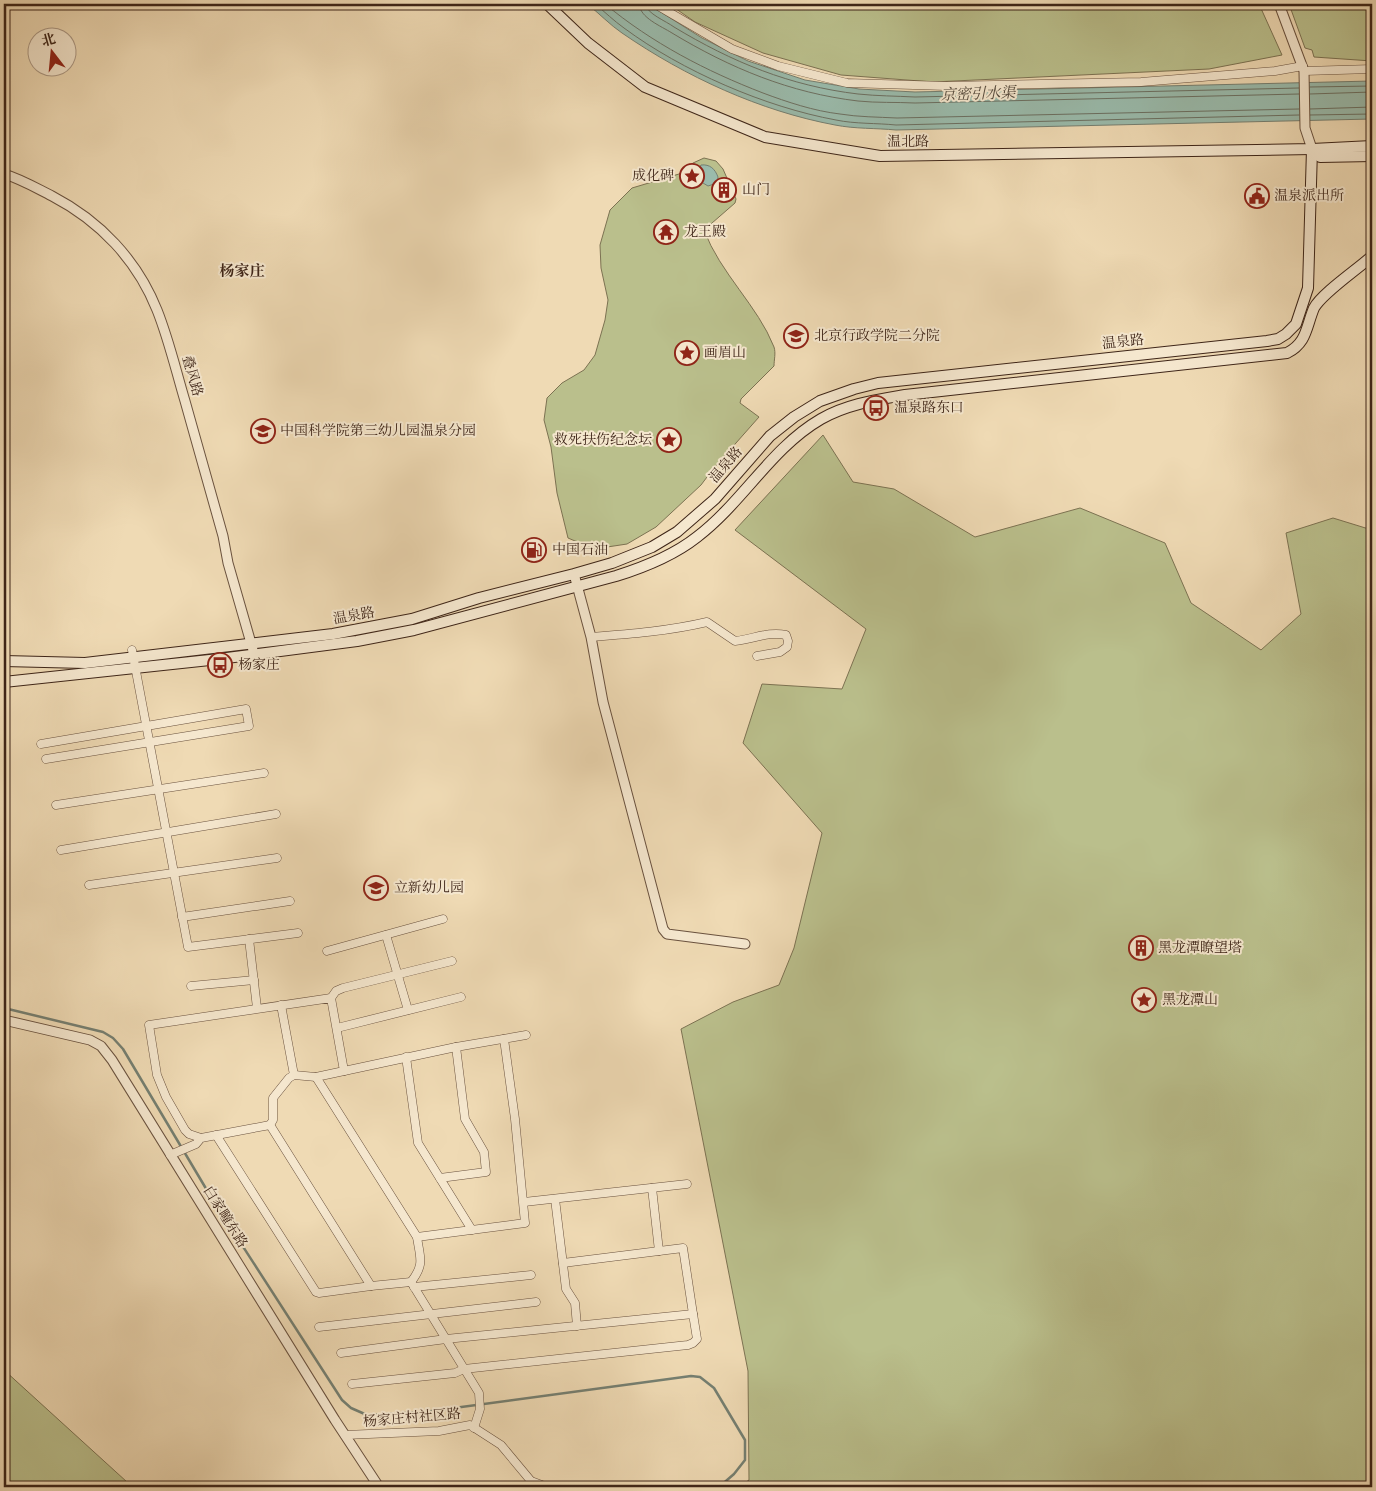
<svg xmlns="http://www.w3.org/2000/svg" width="1376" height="1491" viewBox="0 0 1376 1491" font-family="'Old Standard TT','Noto Serif SC',serif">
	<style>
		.green { fill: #babf8c; stroke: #7c7252 }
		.water { fill: #9abbac; stroke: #757f71 }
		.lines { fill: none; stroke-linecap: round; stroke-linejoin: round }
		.shore { stroke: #6c7062; stroke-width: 1 }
		.stream { stroke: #757f71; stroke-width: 2.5 }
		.minor-casing { stroke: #6a523f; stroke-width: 9 }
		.tertiary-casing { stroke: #6a523f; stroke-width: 11 }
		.secondary-casing { stroke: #3e2518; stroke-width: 12 }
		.minor { stroke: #f5e7ce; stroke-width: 8 }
		.tertiary { stroke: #f5e7ce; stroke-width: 9 }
		.secondary { stroke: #f5e7ce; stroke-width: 10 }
		.labels { text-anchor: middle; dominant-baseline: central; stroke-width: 4; stroke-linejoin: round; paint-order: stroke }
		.street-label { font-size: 14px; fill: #3e2518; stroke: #f5e7ce }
		.poi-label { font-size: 14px; fill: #3e2518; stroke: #f5e7ce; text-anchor: start }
		.water-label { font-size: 15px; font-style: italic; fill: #554a3d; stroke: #f5e7ce }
		.neighbourhood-label { font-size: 15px; font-weight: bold; fill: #3e2518; stroke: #f5e7ce }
	</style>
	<rect width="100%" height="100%" fill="#efdab4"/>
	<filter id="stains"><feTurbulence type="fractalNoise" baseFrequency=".004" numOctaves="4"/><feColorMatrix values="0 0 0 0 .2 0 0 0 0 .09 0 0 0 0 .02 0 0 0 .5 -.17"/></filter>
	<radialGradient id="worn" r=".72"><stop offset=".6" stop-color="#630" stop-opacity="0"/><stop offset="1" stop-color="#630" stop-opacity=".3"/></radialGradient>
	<g class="green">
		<path d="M669 4H1259L1282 55 1209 69 933 82 841 75 763 53 695 22Z"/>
		<path d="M1289 4H1372V61L1314 57 1312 50 1305 48Z"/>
		<path d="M704 158 716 161 723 169 736 199 735 203 704 230C720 273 758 306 774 347 776 353 774 360 774 366L741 399 740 403 759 417 713 469 701 485 656 527 627 544 594 549 568 538 557 493 551 447 544 420 547 398 562 383 584 370 595 355 605 320 608 300 601 268 600 245 610 210 632 188 679 174 693 163Z"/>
		<path d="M823 435 853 482 894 489 975 537 1080 508 1165 543 1191 603 1261 650 1301 614 1286 533 1333 518 1372 530V1487H739L749 1480 748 1371 681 1029 733 1002 779 985 794 948 822 833 743 743 762 684 842 689 866 629 735 530Z"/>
		<path d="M4 1370 127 1482 129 1487H4Z"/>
	</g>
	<g class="water">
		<path d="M587 4H648L702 38 748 61 805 80 859 89 915 92 1372 81V119L896 130C876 128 855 129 835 125 760 111 686 77 622 33 610 25 599 13 587 4Z"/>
		<path d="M701 165C710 164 715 169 718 177L717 183 708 186 693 177Z"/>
	</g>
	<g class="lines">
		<g class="shore">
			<path d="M595 4C605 12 614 21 624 28 682 71 765 107 836 120 855 124 877 123 896 125L1299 115"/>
			<path d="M605 4C652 43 706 71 763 93 787 102 814 111 840 114 858 117 878 117 897 118L1299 109"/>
			<path d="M639 4C640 18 661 26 672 33 730 68 790 93 858 101 877 103 896 102 915 103L1299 94"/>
			<path d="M645 4C647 14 666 21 674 27 732 62 790 86 858 94 877 96 896 96 915 97L1299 88"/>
			<path d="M1310 87 1372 86"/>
			<path d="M1310 94 1372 92"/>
			<path d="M1310 109 1372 107"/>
			<path d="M1310 115 1372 114"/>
		</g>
		<path class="stream" d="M4 1008 103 1032 113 1038 123 1049 211 1197 342 1400 351 1408 367 1415 424 1412 691 1376 700 1377 714 1388 745 1440V1460L734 1474 719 1487"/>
		<defs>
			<g id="minor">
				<path d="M655 4 732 49 778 66 847 83 947 86 1141 82 1275 71 1303 66"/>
				<path d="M1304 71 1372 69"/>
				<path d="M591 637C630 634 669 631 707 622L735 641C753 639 769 631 786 635L788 641 787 647 780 652 757 656"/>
				<path d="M132 650 188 947 298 933"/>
				<path d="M41 744 246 709 249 726 46 759"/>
				<path d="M56 805 264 773"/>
				<path d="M61 850 276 814"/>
				<path d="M89 885 277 858"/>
				<path d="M182 917 290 901"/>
				<path d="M386 935 408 1010"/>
				<path d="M249 939 257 1008"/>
				<path d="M327 951 443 919"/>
				<path d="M191 986 254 980"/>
				<path d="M331 998 336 991 343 988 452 961"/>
				<path d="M281 1005 294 1075"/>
				<path d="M337 1028 461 997"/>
				<path d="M406 1057 418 1143 472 1230"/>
				<path d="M344 1071 456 1047 526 1035"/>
				<path d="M270 1125 273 1120V1098L289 1078 294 1075 316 1077"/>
				<path d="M216 1135 316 1292 319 1293 371 1286"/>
				<path d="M201 1138 189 1134 185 1130 166 1097 157 1075 149 1025 331 998 344 1071 316 1077 417 1237C420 1258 425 1264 411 1282"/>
				<path d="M170 1155 196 1144 201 1138 270 1125 371 1286 411 1282 479 1393 480 1409 474 1428"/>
				<path d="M440 1178 486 1172 484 1152 465 1119 456 1047"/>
				<path d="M652 1188 659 1251"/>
				<path d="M555 1199 566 1289 575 1303 577 1326"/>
				<path d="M524 1202 687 1184"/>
				<path d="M417 1237 525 1223 515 1119 504 1039"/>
				<path d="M414 1287 531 1275"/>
				<path d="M319 1327 536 1302"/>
				<path d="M341 1353 446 1339 693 1314 683 1248 563 1263"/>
				<path d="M352 1384 455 1373 464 1369 688 1345 693 1343 697 1339 693 1314"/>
				<path d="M345 1435 439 1431 470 1425 501 1445 531 1481 547 1487"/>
			</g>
			<g id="tertiary">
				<path d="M1279 4 1304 71 1305 128 1312 149"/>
				<path d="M4 174C21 179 36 188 52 196 100 221 137 260 157 310 169 340 176 371 185 401 198 446 210 491 223 536L228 563 253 650"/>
				<path d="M574 574 591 637 603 702 663 929 667 934 745 944"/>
				<path d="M4 1020 90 1040 101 1046 112 1060 335 1420 379 1487"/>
			</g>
			<g id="secondary">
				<path d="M547 4 588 43 645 87 765 137 880 156 1312 149 1372 146"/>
				<path d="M1312 149 1320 157 1372 156"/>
				<path d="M4 661 85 663 333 634 412 619 479 598 574 574 612 563 652 547 677 532 715 499 770 436 794 417 820 401 854 389 878 383 1267 341 1278 339 1286 334 1296 324 1308 288 1312 149"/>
				<path d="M4 682 219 659 357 641 414 630 616 576C645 567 673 556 697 537 743 502 771 448 821 419 847 404 876 400 905 395L1287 353C1307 343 1306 327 1314 308 1322 293 1358 269 1372 256"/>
			</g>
		</defs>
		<use href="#minor" class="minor-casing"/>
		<use href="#tertiary" class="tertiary-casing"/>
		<use href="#secondary" class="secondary-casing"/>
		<use href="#minor" class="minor"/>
		<use href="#tertiary" class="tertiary"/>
		<use href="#secondary" class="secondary"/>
	</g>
	<defs>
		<symbol id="sight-ring" viewBox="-11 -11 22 22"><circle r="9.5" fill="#f5e7ce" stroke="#8f2418" stroke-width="1.5"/><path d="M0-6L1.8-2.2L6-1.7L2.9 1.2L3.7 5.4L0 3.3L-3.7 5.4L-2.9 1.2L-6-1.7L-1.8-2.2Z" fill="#8f2418"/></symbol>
		<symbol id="building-ring" viewBox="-11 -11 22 22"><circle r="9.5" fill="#f5e7ce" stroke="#8f2418" stroke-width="1.5"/><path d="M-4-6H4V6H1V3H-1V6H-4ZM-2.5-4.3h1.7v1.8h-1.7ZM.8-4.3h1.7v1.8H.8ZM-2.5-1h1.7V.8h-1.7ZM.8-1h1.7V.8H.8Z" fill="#8f2418"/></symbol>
		<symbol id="civic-ring" viewBox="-11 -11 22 22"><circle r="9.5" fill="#f5e7ce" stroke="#8f2418" stroke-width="1.5"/><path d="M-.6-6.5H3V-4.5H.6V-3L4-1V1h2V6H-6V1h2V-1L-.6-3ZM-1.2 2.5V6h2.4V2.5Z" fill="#8f2418"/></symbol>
		<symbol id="temple-ring" viewBox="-11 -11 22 22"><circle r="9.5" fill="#f5e7ce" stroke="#8f2418" stroke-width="1.5"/><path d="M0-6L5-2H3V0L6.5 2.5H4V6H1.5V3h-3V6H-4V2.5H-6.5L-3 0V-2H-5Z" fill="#8f2418"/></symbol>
		<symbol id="university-ring" viewBox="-11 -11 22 22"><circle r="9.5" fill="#f5e7ce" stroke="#8f2418" stroke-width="1.5"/><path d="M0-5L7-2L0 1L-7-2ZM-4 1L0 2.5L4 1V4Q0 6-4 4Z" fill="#8f2418"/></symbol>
		<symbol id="bus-ring" viewBox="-11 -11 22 22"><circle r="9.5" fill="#f5e7ce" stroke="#8f2418" stroke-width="1.5"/><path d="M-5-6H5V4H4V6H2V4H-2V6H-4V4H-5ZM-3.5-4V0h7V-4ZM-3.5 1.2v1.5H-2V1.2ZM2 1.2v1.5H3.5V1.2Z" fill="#8f2418"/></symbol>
		<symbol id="school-ring" viewBox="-11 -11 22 22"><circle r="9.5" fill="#f5e7ce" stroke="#8f2418" stroke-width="1.5"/><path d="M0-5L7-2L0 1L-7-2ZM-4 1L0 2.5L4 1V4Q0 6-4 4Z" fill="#8f2418"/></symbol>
		<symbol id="fuel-ring" viewBox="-11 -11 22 22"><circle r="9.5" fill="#f5e7ce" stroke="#8f2418" stroke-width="1.5"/><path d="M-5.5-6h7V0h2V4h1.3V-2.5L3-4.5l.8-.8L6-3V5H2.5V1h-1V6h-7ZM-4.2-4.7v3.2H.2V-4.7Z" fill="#8f2418"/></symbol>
	</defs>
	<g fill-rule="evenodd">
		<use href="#sight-ring" x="678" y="162" width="28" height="28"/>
		<use href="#building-ring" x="710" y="176" width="28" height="28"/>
		<use href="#civic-ring" x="1243" y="182" width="28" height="28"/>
		<use href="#temple-ring" x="652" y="218" width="28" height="28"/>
		<use href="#university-ring" x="782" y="322" width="28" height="28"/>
		<use href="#sight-ring" x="673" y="339" width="28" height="28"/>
		<use href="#bus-ring" x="862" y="394" width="28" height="28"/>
		<use href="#school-ring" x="249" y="417" width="28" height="28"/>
		<use href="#sight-ring" x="655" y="426" width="28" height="28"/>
		<use href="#fuel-ring" x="520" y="536" width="28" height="28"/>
		<use href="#bus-ring" x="206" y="651" width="28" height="28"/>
		<use href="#school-ring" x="362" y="874" width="28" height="28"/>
		<use href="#building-ring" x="1127" y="934" width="28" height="28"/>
		<use href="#sight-ring" x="1130" y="986" width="28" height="28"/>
	</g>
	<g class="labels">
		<g class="street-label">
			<text x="908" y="142">温北路</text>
			<text transform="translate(1123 342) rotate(-6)">温泉路</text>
			<text transform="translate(192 376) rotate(74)">叠风路</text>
			<text transform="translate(726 465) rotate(-49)">温泉路</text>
			<text transform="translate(354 616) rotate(-10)">温泉路</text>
			<text transform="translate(225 1217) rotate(58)">白家疃东路</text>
			<text transform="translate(412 1418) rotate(-5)">杨家庄村社区路</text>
		</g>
		<g class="poi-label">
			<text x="674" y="176" text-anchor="end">成化碑</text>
			<text x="742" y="190">山门</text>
			<text x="1274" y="196">温泉派出所</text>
			<text x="684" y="232">龙王殿</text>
			<text x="814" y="336">北京行政学院二分院</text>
			<text x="704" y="353">画眉山</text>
			<text x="894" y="408">温泉路东口</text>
			<text x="280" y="431">中国科学院第三幼儿园温泉分园</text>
			<text x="652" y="440" text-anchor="end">救死扶伤纪念坛</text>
			<text x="552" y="550">中国石油</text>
			<text x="238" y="665">杨家庄</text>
			<text x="394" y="888">立新幼儿园</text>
			<text x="1158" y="948">黑龙潭瞭望塔</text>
			<text x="1162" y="1000">黑龙潭山</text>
		</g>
		<g class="water-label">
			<text transform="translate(978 95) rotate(-2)">京密引水渠</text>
		</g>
		<g class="neighbourhood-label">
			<text x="242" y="272">杨家庄</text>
		</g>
	</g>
	<rect width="1376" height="1491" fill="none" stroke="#efdab4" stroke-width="20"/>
	<rect x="5" y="5" width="1366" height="1481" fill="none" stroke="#3e2518" stroke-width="2.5"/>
	<rect x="10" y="10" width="1356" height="1471" fill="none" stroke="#3e2518"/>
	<g transform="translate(52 52) rotate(344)"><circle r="24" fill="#f5e7ce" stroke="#ac9985"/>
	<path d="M0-4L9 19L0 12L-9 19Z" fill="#8f2418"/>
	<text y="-8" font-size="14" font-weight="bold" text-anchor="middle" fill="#3e2518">北</text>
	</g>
	<rect width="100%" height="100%" filter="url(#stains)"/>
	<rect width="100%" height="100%" fill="url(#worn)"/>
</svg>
